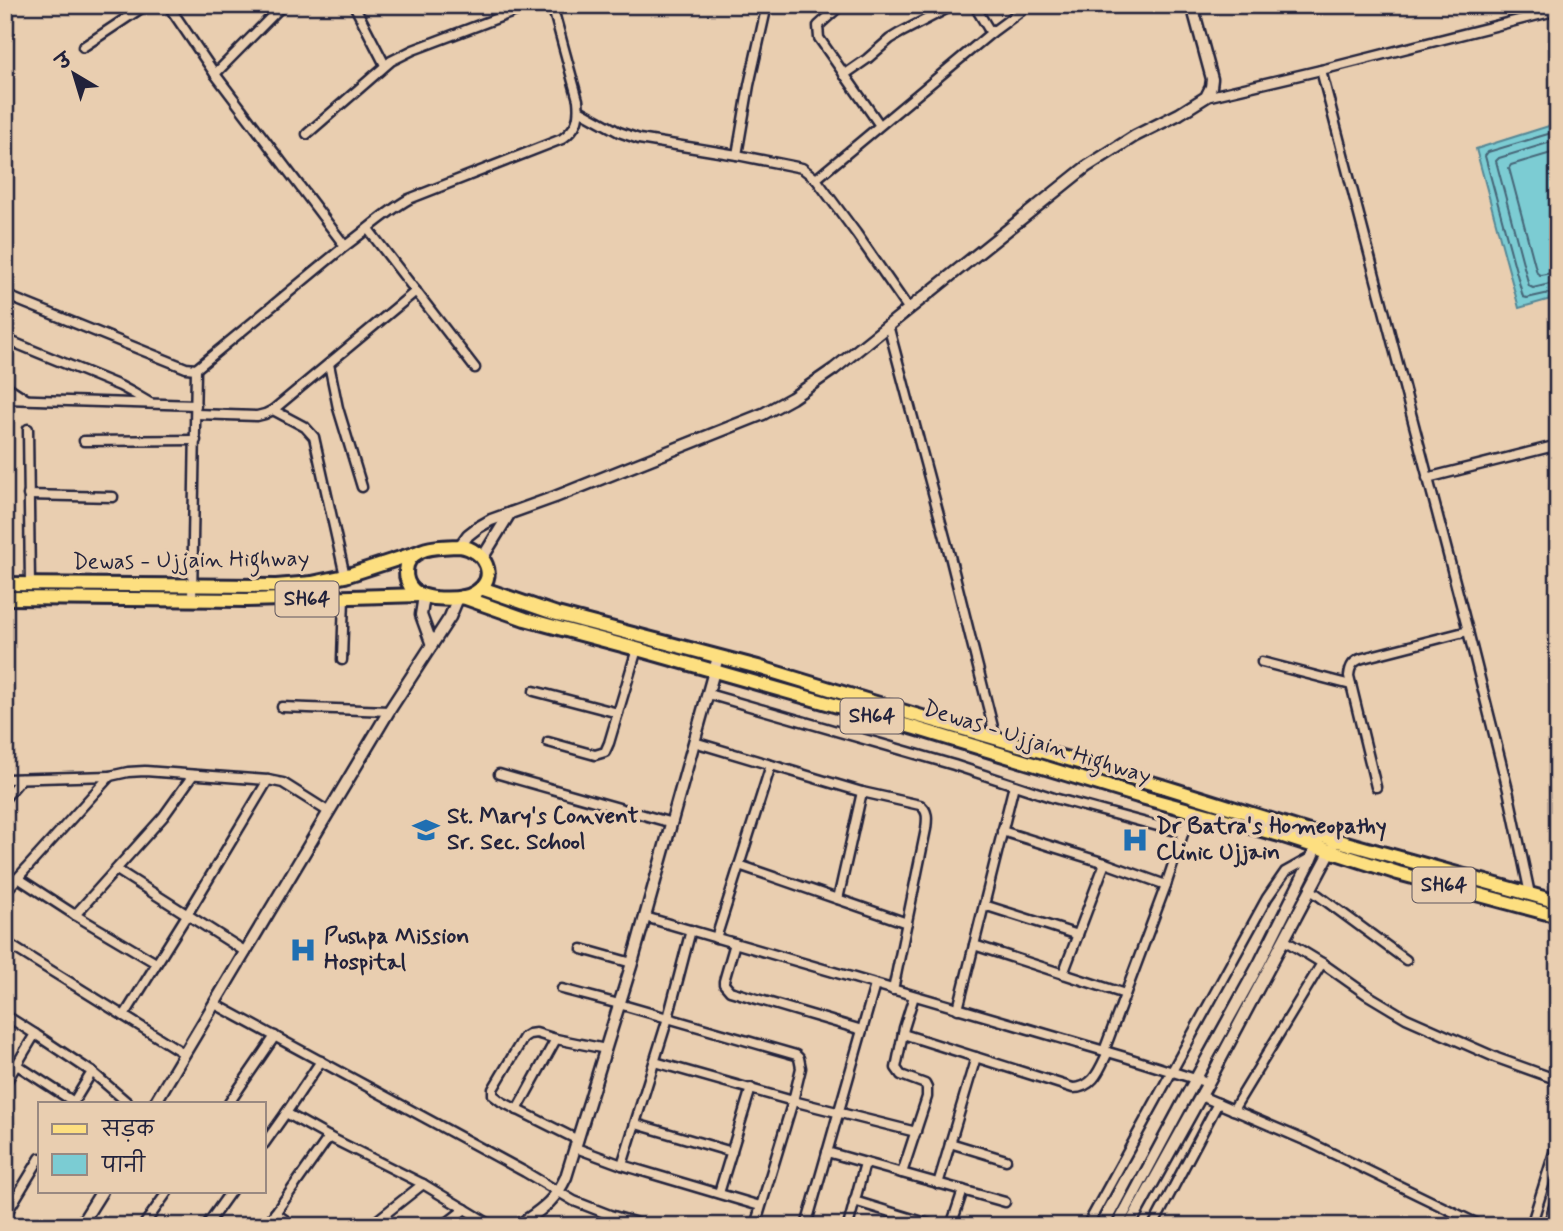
<svg xmlns="http://www.w3.org/2000/svg" width="1563" height="1231" viewBox="0 0 1563 1231" font-family="Mynerve,'Playpen Sans Deva',sans-serif">
	<style>
		.water { fill: #7bccd3; stroke: #578896; stroke-width: 2 }
		.lines { fill: none; stroke-linecap: round; stroke-linejoin: round }
		.shore { stroke: #466678; stroke-width: 2 }
		.minor-casing { stroke: #22223b; stroke-width: 13 }
		.tertiary-casing { stroke: #22223b; stroke-width: 15 }
		.primary-casing { stroke: #22223b; stroke-width: 18 }
		.minor { stroke: #e9ceb0; stroke-width: 8 }
		.tertiary { stroke: #e9ceb0; stroke-width: 10 }
		.primary { stroke: #fddf80; stroke-width: 12 }
		.labels { text-anchor: middle; dominant-baseline: central; stroke-width: 7; stroke-linejoin: round; paint-order: stroke }
		.shield { fill: #e9ceb0; stroke: #5e565e; stroke-width: 2 }
		.shield-label { font-size: 21px; font-weight: bold; fill: #22223b }
		.street-label { font-size: 23px; fill: #22223b; stroke: #e9ceb0 }
		.poi-label { font-size: 23px; font-weight: bold; fill: #22223b; stroke: #e9ceb0; text-anchor: start }
	</style>
	<rect width="100%" height="100%" fill="#e9ceb0"/>
	<filter id="ink" filterUnits="userSpaceOnUse"><feTurbulence type="fractalNoise" baseFrequency=".0143" numOctaves="2"/><feDisplacementMap in="SourceGraphic" scale="14" xChannelSelector="R" yChannelSelector="G"/><feConvolveMatrix kernelMatrix="1 2 1 2 8 2 1 2 1" color-interpolation-filters="sRGB"/></filter>
	<g filter="url(#ink)">
		<path class="water" d="M1555 124 1558 135V297L1519 308 1476 149Z"/>
		<g class="lines">
			<g class="shore">
				<path d="M1558 131 1488 152 1485 156 1523 297 1527 298 1558 291"/>
				<path d="M1558 140 1499 158 1496 161 1529 286 1533 288 1558 282"/>
				<path d="M1558 151 1511 165 1509 168 1537 273 1540 275 1558 272"/>
			</g>
			<defs>
				<g id="minor">
					<path d="M168 5 215 74 345 246"/>
					<path d="M354 5 385 65"/>
					<path d="M841 5 818 26 819 38 879 124"/>
					<path d="M974 5 991 33"/>
					<path d="M83 47 146 5"/>
					<path d="M1321 70 1468 631 1508 790 1530 894"/>
					<path d="M215 74 283 5"/>
					<path d="M844 75 867 59 890 39 900 33 954 5"/>
					<path d="M1206 97 1321 70 1558 10"/>
					<path d="M579 110 619 132 639 139 737 155 802 168 816 179 856 233 908 308"/>
					<path d="M307 134 391 61 413 50 532 5"/>
					<path d="M737 155 749 85 767 5"/>
					<path d="M816 179 991 33 1029 5"/>
					<path d="M368 229 475 368"/>
					<path d="M5 295 186 368 196 369 345 246C367 230 386 212 409 199L562 139C577 128 580 119 578 100L552 5"/>
					<path d="M888 325 950 556 996 739"/>
					<path d="M5 339 120 386 133 393 150 403"/>
					<path d="M329 364 338 408 362 487"/>
					<path d="M5 385 26 399"/>
					<path d="M5 399 196 405"/>
					<path d="M273 410 305 427 314 437 345 576"/>
					<path d="M196 414 257 416 265 414 273 410 416 291"/>
					<path d="M28 429 30 584"/>
					<path d="M84 441 196 440"/>
					<path d="M1427 478 1558 445"/>
					<path d="M28 495 113 497"/>
					<path d="M192 599 196 369"/>
					<path d="M342 660 344 597"/>
					<path d="M1262 662 1351 685"/>
					<path d="M534 691 618 713"/>
					<path d="M708 694 954 765 1054 798 1176 831 1185 828 1195 812"/>
					<path d="M282 707 389 711"/>
					<path d="M548 742 595 755 605 752 609 743 637 649"/>
					<path d="M694 742 862 792 920 805C929 811 927 820 926 829L893 990"/>
					<path d="M499 774 672 823"/>
					<path d="M5 779 110 776"/>
					<path d="M1376 787 1349 676C1350 666 1353 661 1363 658L1468 631"/>
					<path d="M5 798 21 779"/>
					<path d="M1002 831 1105 863 1166 885"/>
					<path d="M739 865 907 923"/>
					<path d="M117 870 246 952"/>
					<path d="M18 878 75 915 156 963"/>
					<path d="M1311 890 1406 960"/>
					<path d="M5 892 110 776 128 772 145 771 268 780 283 783 329 812"/>
					<path d="M838 899 862 792"/>
					<path d="M984 905 1078 935"/>
					<path d="M75 915 163 817 193 775"/>
					<path d="M645 917 1125 1057 1208 1083"/>
					<path d="M716 938 771 765"/>
					<path d="M1284 940 1322 963 1366 994 1406 1018 1497 1058 1558 1080"/>
					<path d="M5 942 185 1054"/>
					<path d="M735 943 724 981V984L730 991 862 1030"/>
					<path d="M974 945 1125 994"/>
					<path d="M582 949 632 963"/>
					<path d="M1063 974 1105 863"/>
					<path d="M562 989 619 1004 796 1055 799 1058 801 1068 793 1101 755 1226"/>
					<path d="M215 1004 525 1172 574 1201 610 1215 647 1226"/>
					<path d="M958 1009 1014 785"/>
					<path d="M5 1015 35 1034 5 1084"/>
					<path d="M124 1016 187 915 268 780"/>
					<path d="M35 1034 92 1072 73 1103"/>
					<path d="M903 1034 1073 1088C1094 1088 1100 1068 1108 1052"/>
					<path d="M1104 1051 1166 885 1185 828"/>
					<path d="M655 1062 793 1101 916 1132"/>
					<path d="M17 1065 74 1102"/>
					<path d="M92 1072 128 1103"/>
					<path d="M1201 1096 1309 1142 1482 1226"/>
					<path d="M229 1103 275 1036"/>
					<path d="M517 1110 556 1039"/>
					<path d="M1233 1110 1322 963"/>
					<path d="M286 1113 321 1061"/>
					<path d="M636 1124 732 1152"/>
					<path d="M578 1140 502 1102 493 1095V1089L524 1037 529 1034 536 1033 556 1039 606 1049"/>
					<path d="M950 1143 1006 1160"/>
					<path d="M264 1144 286 1113 329 1137 423 1184 493 1226"/>
					<path d="M576 1148 622 1165 760 1206"/>
					<path d="M827 1152 1005 1202"/>
					<path d="M622 1165 668 1018 691 930"/>
					<path d="M902 1173 927 1097V1088L925 1084 901 1075 896 1068 904 1028 914 996"/>
					<path d="M938 1184 976 1057"/>
					<path d="M719 1193 751 1088"/>
					<path d="M854 1201 936 1226"/>
					<path d="M275 1213 294 1226"/>
					<path d="M5 1216 40 1158"/>
					<path d="M5 1220 14 1226"/>
					<path d="M143 1226 168 1191"/>
					<path d="M206 1226 231 1191"/>
					<path d="M266 1226 329 1137"/>
					<path d="M370 1226 423 1184"/>
					<path d="M443 1226 465 1209"/>
					<path d="M806 1226 875 985"/>
					<path d="M848 1226 865 1163"/>
					<path d="M951 1226 963 1190"/>
					<path d="M1087 1226 1267 898 1285 872 1312 857"/>
					<path d="M1153 1226 1218 1103"/>
					<path d="M1531 1226 1558 1140"/>
					<path d="M1548 1226 1558 1194"/>
				</g>
				<g id="tertiary">
					<path d="M460 546 468 535 477 528 491 520 555 497 763 414 792 398 834 369 1086 167 1135 136 1179 114 1206 97 1211 87 1212 79 1192 5"/>
					<path d="M483 557 510 513"/>
					<path d="M424 596 421 615 432 645"/>
					<path d="M155 1103 389 711 450 617 458 598"/>
					<path d="M80 1226 102 1191"/>
					<path d="M518 1226C540 1210 554 1203 566 1177L632 963 718 657"/>
					<path d="M1117 1226 1195 1080 1260 962 1308 866 1318 842"/>
					<path d="M1129 1226 1208 1083 1333 847"/>
				</g>
				<g id="primary">
					<path d="M460 546C485 550 499 577 476 592 465 600 447 599 434 598 424 596 416 595 410 586 406 580 405 573 407 565 414 545 442 547 460 546Z"/>
					<path d="M5 584 276 586 312 583 345 576 416 553"/>
					<path d="M481 588 557 614 758 667 912 714 1165 787 1335 840 1558 902"/>
					<path d="M463 597 525 619 637 649 915 728 1138 796 1280 835 1398 873 1558 916"/>
					<path d="M5 598 247 600 421 595"/>
				</g>
			</defs>
			<use href="#minor" class="minor-casing"/>
			<use href="#tertiary" class="tertiary-casing"/>
			<use href="#primary" class="primary-casing"/>
			<use href="#minor" class="minor"/>
			<use href="#tertiary" class="tertiary"/>
			<use href="#primary" class="primary"/>
		</g>
	</g>
	<defs>
		<symbol id="school-bare" viewBox="-9 -9 18 18"><path d="M0-5L7-2L0 1L-7-2ZM-4 1L0 2.5L4 1V4Q0 6-4 4Z" fill="#1f6fb2" stroke="#e9ceb0" stroke-width="2.5" paint-order="stroke"/></symbol>
		<symbol id="hospital-bare" viewBox="-9 -9 18 18"><path d="M-5-5h3v3.5h4V-5h3V5h-3V1.5h-4V5h-3Z" fill="#1f6fb2" stroke="#e9ceb0" stroke-width="2.5" paint-order="stroke"/></symbol>
	</defs>
	<g fill-rule="evenodd">
		<use href="#school-bare" x="407" y="811" width="38" height="38"/>
		<use href="#hospital-bare" x="1116" y="821" width="38" height="38"/>
		<use href="#hospital-bare" x="284" y="931" width="38" height="38"/>
	</g>
	<g class="labels">
		<g class="shield">
			<rect x="275.5" y="581.5" width="63" height="35" rx="5"/>
			<rect x="840.5" y="698.5" width="63" height="35" rx="5"/>
			<rect x="1412.5" y="867.5" width="63" height="35" rx="5"/>
		</g>
		<g class="shield-label">
			<text x="307" y="599">SH64</text>
			<text x="872" y="716">SH64</text>
			<text x="1444" y="885">SH64</text>
		</g>
		<g class="street-label">
			<text transform="translate(191 561) rotate(-1)">Dewas - Ujjain Highway</text>
			<text transform="translate(1037 743) rotate(17)">Dewas - Ujjain Highway</text>
		</g>
		<g class="poi-label">
			<text x="447" y="817">St. Mary's Convent<tspan x="447" dy="26">Sr. Sec. School</tspan></text>
			<text x="1156" y="827">Dr Batra's Homeopathy<tspan x="1156" dy="26">Clinic Ujjain</tspan></text>
			<text x="324" y="937">Pushpa Mission<tspan x="324" dy="26">Hospital</tspan></text>
		</g>
	</g>
	<rect width="1563" height="1231" fill="none" stroke="#e9ceb0" stroke-width="28"/>
	<rect x="14" y="14" width="1535" height="1203" fill="none" stroke="#22223b" stroke-width="2.5" filter="url(#ink)"/>
	<rect x="38" y="1102" width="228" height="91" fill="#e9ceb0" stroke="#998981" stroke-width="2"/>
	<rect x="52" y="1124" width="35" height="10" fill="#fddf80" stroke="#998981" stroke-width="2"/>
	<text x="102" y="1136" font-size="21" fill="#22223b">सड़क</text>
	<rect x="52" y="1154" width="35" height="21" fill="#7bccd3" stroke="#998981" stroke-width="2"/>
	<text x="102" y="1172" font-size="21" fill="#22223b">पानी</text>
	<g transform="translate(74 74) rotate(322)" stroke="#e9ceb0" stroke-width="5" paint-order="stroke">
	<path d="M0-5L12 26L0 18L-12 26Z" fill="#22223b"/>
	<text y="-10" font-size="19" font-weight="bold" text-anchor="middle" fill="#22223b">उ</text>
	</g>
</svg>
